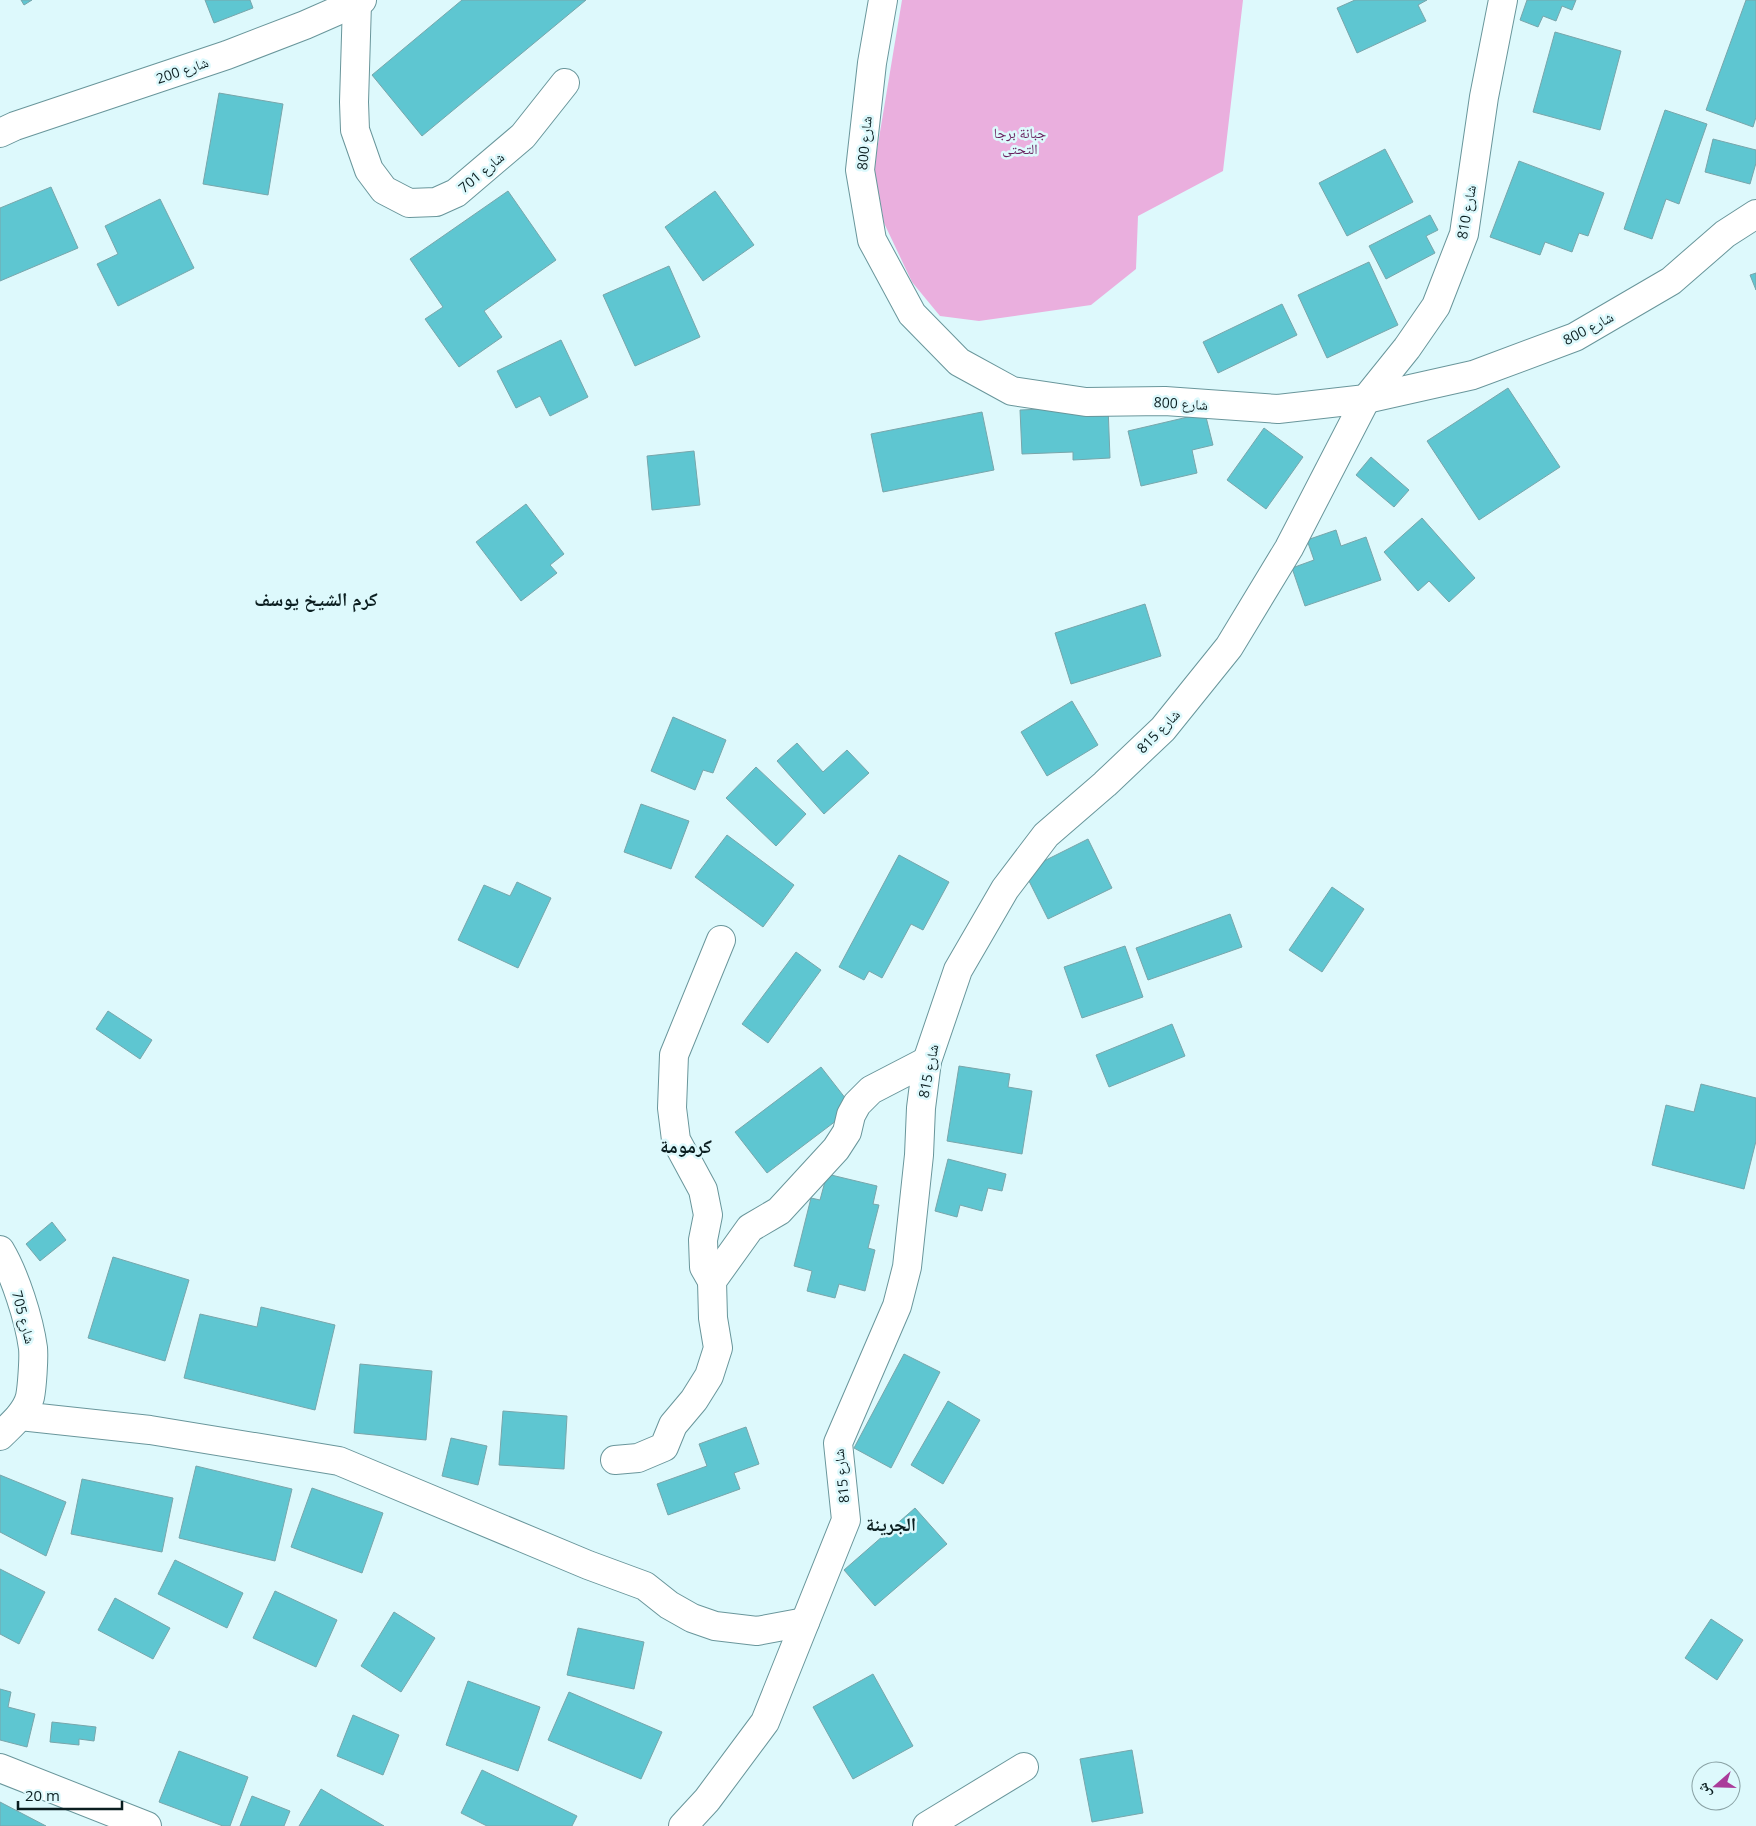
<svg xmlns="http://www.w3.org/2000/svg" width="1756" height="1826" viewBox="0 0 1756 1826" font-family="'Open Sans','Noto Naskh Arabic',sans-serif">
	<style>
		.green { fill: #eaafde }
		.building { fill: #5ec6d1; stroke: #78a6ab }
		.lines { fill: none; stroke-linecap: round; stroke-linejoin: round }
		.street-casing { stroke: #69969b; stroke-width: 30 }
		.secondary-casing { stroke: #69969b; stroke-width: 30 }
		.street { stroke: #fff; stroke-width: 28 }
		.secondary { stroke: #fff; stroke-width: 28 }
		.labels { text-anchor: middle; dominant-baseline: central; stroke-width: 5; stroke-linejoin: round; paint-order: stroke }
		.street-label { font-size: 14px; fill: #0b1e20; stroke: #ddf9fc }
		.park-label { font-size: 14px; fill: #68205d; stroke: #ddf9fc }
		.district-label { font-size: 19px; font-weight: bold; fill: #0b1e20; stroke: #ddf9fc }
	</style>
	<rect width="100%" height="100%" fill="#ddf9fc"/>
	<path class="green" d="M902 0H1243L1223 171 1138 216 1136 269 1091 305 979 321 940 316 912 282 884 223 874 168Z"/>
	<g class="building">
		<path d="M21 0H32L24 5Z"/>
		<path d="M205 0H250L253 8 214 23Z"/>
		<path d="M462 0H586L422 136 372 75Z"/>
		<path d="M1355 0H1427L1418 5 1426 21 1357 53 1337 8Z"/>
		<path d="M1527 0H1576L1572 10 1562 6 1556 21 1543 16 1538 27 1520 20Z"/>
		<path d="M1746 0H1756V117L1753 127 1706 110Z"/>
		<path d="M1555 32 1621 51 1600 130 1533 112Z"/>
		<path d="M219 93 283 104 268 195 203 184Z"/>
		<path d="M1665 110 1707 124 1679 204 1666 199 1652 239 1624 229Z"/>
		<path d="M1713 139 1756 150V163L1750 184 1705 172Z"/>
		<path d="M1385 149 1413 202 1347 236 1319 183Z"/>
		<path d="M1519 161 1604 193 1588 236 1579 233 1572 252 1545 242 1540 255 1490 237Z"/>
		<path d="M51 187 78 248 0 281V208Z"/>
		<path d="M508 191 556 260 484 311 502 337 459 367 425 319 443 307 410 259Z"/>
		<path d="M715 191 754 245 703 281 665 227Z"/>
		<path d="M160 199 194 268 118 306 97 264 118 254 105 226Z"/>
		<path d="M1430 215 1438 230 1426 236 1435 253 1386 279 1369 246Z"/>
		<path d="M1369 262 1398 325 1327 358 1298 295Z"/>
		<path d="M669 266 700 337 635 366 603 295Z"/>
		<path d="M1756 273V290L1750 275Z"/>
		<path d="M1282 304 1297 335 1218 373 1203 342Z"/>
		<path d="M561 340 588 397 550 416 540 396 516 408 497 371Z"/>
		<path d="M1508 388 1560 467 1479 520 1427 441Z"/>
		<path d="M1108 406 1110 458 1073 460V452L1022 454 1020 410Z"/>
		<path d="M982 412 994 470 883 492 871 434Z"/>
		<path d="M1205 413 1213 445 1192 450 1197 473 1141 486 1128 431Z"/>
		<path d="M1264 428 1303 457 1266 509 1227 480Z"/>
		<path d="M694 451 700 505 652 510 647 456Z"/>
		<path d="M1371 457 1409 490 1394 507 1356 475Z"/>
		<path d="M526 504 564 554 550 565 557 573 521 601 476 542Z"/>
		<path d="M1422 518 1475 578 1449 602 1429 581 1418 591 1384 552Z"/>
		<path d="M1336 530 1341 546 1366 537 1381 580 1305 606 1292 568 1314 560 1307 540Z"/>
		<path d="M1145 604 1161 656 1071 684 1055 633Z"/>
		<path d="M1072 701 1098 745 1047 776 1021 732Z"/>
		<path d="M673 717 726 740 713 773 703 770 695 790 651 771Z"/>
		<path d="M797 743 823 772 847 750 869 773 824 814 777 761Z"/>
		<path d="M756 767 806 814 776 846 726 798Z"/>
		<path d="M641 804 689 821 671 869 624 852Z"/>
		<path d="M727 835 794 885 763 927 695 877Z"/>
		<path d="M1088 839 1112 888 1048 919 1024 871Z"/>
		<path d="M899 855 949 882 923 930 911 924 882 978 869 971 864 980 839 967Z"/>
		<path d="M517 882 551 898 518 968 458 940 484 885 510 896Z"/>
		<path d="M1332 887 1364 909 1322 972 1289 950Z"/>
		<path d="M1230 914 1242 947 1148 980 1136 948Z"/>
		<path d="M1125 946 1143 997 1082 1018 1064 967Z"/>
		<path d="M796 952 821 970 768 1043 742 1024Z"/>
		<path d="M108 1011 152 1040 140 1059 96 1029Z"/>
		<path d="M1172 1024 1185 1056 1109 1087 1096 1055Z"/>
		<path d="M959 1066 1010 1074 1008 1087 1032 1091 1022 1154 947 1141Z"/>
		<path d="M821 1067 853 1108 767 1173 735 1132Z"/>
		<path d="M1701 1084 1756 1098V1141L1744 1189 1652 1165 1666 1105 1694 1112Z"/>
		<path d="M948 1159 1006 1174 1002 1191 988 1188 982 1211 960 1205 957 1217 935 1211Z"/>
		<path d="M827 1174 877 1186 873 1204 879 1205 868 1248 875 1250 865 1291 839 1284 835 1298 807 1291 812 1271 794 1266 811 1198 820 1200Z"/>
		<path d="M52 1222 66 1240 40 1261 26 1244Z"/>
		<path d="M113 1257 189 1280 165 1361 88 1338Z"/>
		<path d="M261 1307 335 1325 315 1410 184 1378 200 1314 257 1327Z"/>
		<path d="M904 1354 940 1372 891 1468 854 1448Z"/>
		<path d="M360 1364 432 1371 426 1440 354 1433Z"/>
		<path d="M948 1401 980 1420 943 1484 911 1465Z"/>
		<path d="M503 1411 567 1416 564 1469 499 1465Z"/>
		<path d="M746 1427 759 1464 734 1473 740 1489 668 1515 657 1484 707 1466 699 1444Z"/>
		<path d="M451 1438 487 1446 478 1485 442 1476Z"/>
		<path d="M196 1466 292 1489 275 1561 179 1538Z"/>
		<path d="M0 1475 66 1502 46 1556 0 1532Z"/>
		<path d="M82 1479 173 1498 162 1552 71 1534Z"/>
		<path d="M312 1488 383 1513 362 1573 291 1547Z"/>
		<path d="M915 1508 947 1544 875 1606 844 1570Z"/>
		<path d="M175 1560 243 1593 227 1628 158 1594Z"/>
		<path d="M0 1569 45 1592 19 1644 0 1634Z"/>
		<path d="M275 1591 337 1620 316 1667 253 1638Z"/>
		<path d="M115 1598 170 1628 153 1659 98 1630Z"/>
		<path d="M394 1612 435 1638 401 1692 361 1666Z"/>
		<path d="M1711 1619 1743 1640 1717 1680 1685 1658Z"/>
		<path d="M578 1628 644 1642 634 1689 567 1675Z"/>
		<path d="M873 1674 913 1746 853 1779 813 1707Z"/>
		<path d="M468 1681 540 1707 518 1771 446 1745Z"/>
		<path d="M0 1689 11 1692 8 1707 35 1714 27 1747 0 1740Z"/>
		<path d="M569 1692 662 1732 641 1779 548 1740Z"/>
		<path d="M353 1715 399 1735 383 1775 337 1756Z"/>
		<path d="M52 1722 96 1727 94 1741 79 1739V1745L50 1742Z"/>
		<path d="M1132 1750 1143 1813 1092 1822 1080 1759Z"/>
		<path d="M179 1751 248 1777 230 1826H223L159 1802Z"/>
		<path d="M482 1770 577 1816 572 1826H487L461 1813Z"/>
		<path d="M321 1789 384 1826H299Z"/>
		<path d="M252 1796 290 1811 284 1826H240Z"/>
		<path d="M0 1802 46 1826H0Z"/>
	</g>
	<g class="lines">
		<defs>
			<g id="street">
				<path d="M357 3 354 102 355 130 369 170 384 190 409 203 436 202 456 193 523 136 565 83"/>
				<path d="M0 1250C15 1275 29 1319 33 1348 34 1358 32 1387 30 1397 26 1413 11 1425 0 1436"/>
				<path d="M712 1281 704 1267 703 1240 708 1215 703 1190 676 1140 672 1108 674 1055 721 940"/>
				<path d="M20 1416 150 1430 339 1461 588 1565 645 1586 669 1605 692 1618 715 1626 757 1631 805 1622"/>
				<path d="M615 1460 638 1458 664 1447 673 1425 694 1400 709 1376 718 1348 713 1318 712 1281 750 1228 779 1211 836 1149 847 1132 851 1115 857 1104 871 1090 927 1061"/>
				<path d="M683 1826 707 1800 765 1722 846 1520 838 1443 897 1306 907 1267 919 1155 921 1108 927 1061 958 970 1005 889 1046 835 1105 784 1163 729 1229 647 1289 548 1366 399 1407 348 1436 306 1464 234 1484 97 1503 0"/>
				<path d="M927 1826 1024 1767"/>
			</g>
			<g id="secondary">
				<path d="M883 0 872 63 860 170 872 240 912 314 959 362 1012 391 1086 402 1165 401 1278 409 1366 399 1473 375 1575 337 1671 281 1725 234 1756 214"/>
				<path d="M0 133 15 126 227 55 305 25 362 0"/>
				<path d="M0 1768 147 1826"/>
			</g>
		</defs>
		<use href="#street" class="street-casing"/>
		<use href="#secondary" class="secondary-casing"/>
		<use href="#street" class="street"/>
		<use href="#secondary" class="secondary"/>
	</g>
	<g class="labels">
		<g class="street-label">
			<text transform="translate(182 70) rotate(-19)">شارع 200</text>
			<text transform="translate(864 143) rotate(-85)">شارع 800</text>
			<text transform="translate(481 172) rotate(-40)">شارع 701</text>
			<text transform="translate(1466 212) rotate(-80)">شارع 810</text>
			<text transform="translate(1588 328) rotate(-28)">شارع 800</text>
			<text transform="translate(1181 403) rotate(3)">شارع 800</text>
			<text transform="translate(1158 731) rotate(-46)">شارع 815</text>
			<text transform="translate(928 1071) rotate(-79)">شارع 815</text>
			<text transform="translate(24 1317) rotate(75)">شارع 705</text>
			<text transform="translate(841 1476) rotate(-96)">شارع 815</text>
		</g>
		<g class="park-label">
			<text x="1020" y="132">جبانة برجا<tspan x="1020" dy="16">التحتى</tspan></text>
		</g>
		<g class="district-label">
			<text x="316" y="599">كرم الشيخ يوسف</text>
			<text x="686" y="1146">كرمومة</text>
			<text x="891" y="1524">الجرينة</text>
		</g>
	</g>
	<g transform="translate(1716 1786) rotate(250)"><circle r="24" fill="#ddf9fc" stroke="#89a1a4"/>
	<path d="M0-4L9 19L0 12L-9 19Z" fill="#aa3c9a"/>
	<text y="-8" font-size="14" font-weight="bold" text-anchor="middle" fill="#0b1e20">ش</text>
	</g>
	<path d="M18 1801v8h104v-8" fill="none" stroke="#0b1e20" stroke-width="2.5"/>
	<text x="25" y="1801" font-size="15" fill="#0b1e20" stroke="#ddf9fc" stroke-width="4" paint-order="stroke">20 m</text>
</svg>
